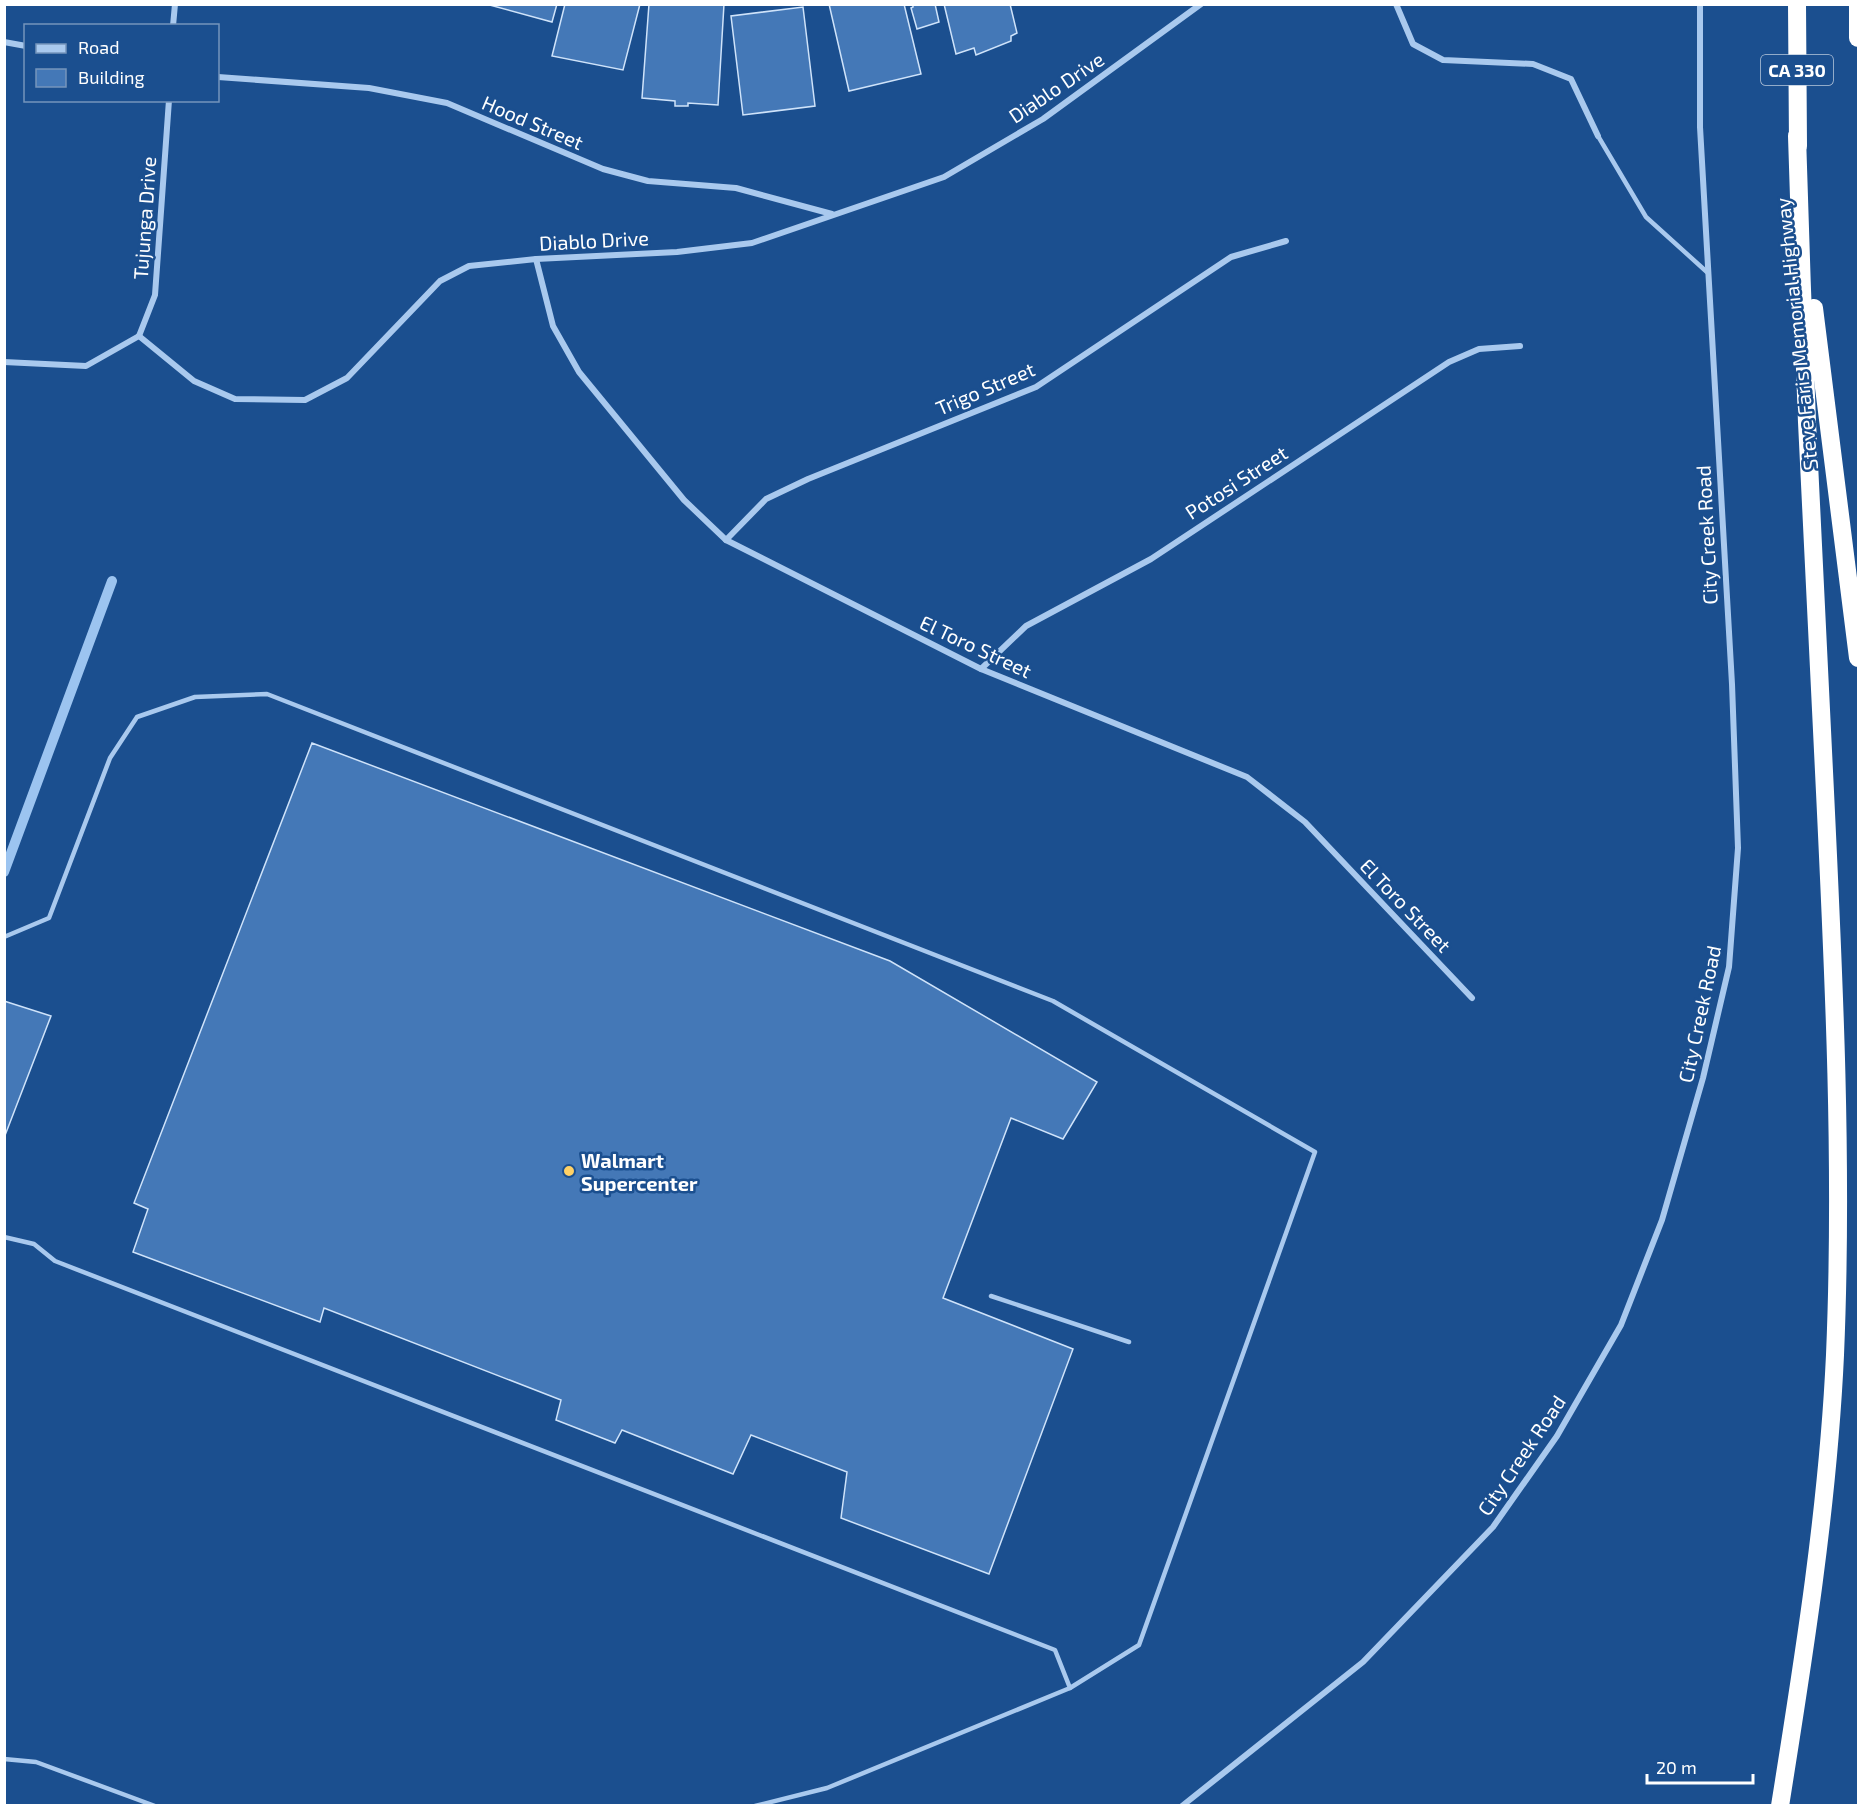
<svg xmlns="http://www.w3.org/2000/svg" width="1863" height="1810" viewBox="0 0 1863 1810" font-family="'Exo 2',sans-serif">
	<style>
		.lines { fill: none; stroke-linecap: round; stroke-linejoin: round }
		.stream { stroke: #9cc4f0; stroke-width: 10 }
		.building { fill: #4478b7; stroke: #cfe3fa; stroke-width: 1.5 }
		.service { stroke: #a9c9ee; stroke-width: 4.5 }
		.minor { stroke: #a9c9ee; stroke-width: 6 }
		.motorway { stroke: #fff; stroke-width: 18 }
		.poi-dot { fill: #ffd166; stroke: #1b4f8f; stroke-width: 2 }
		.labels { text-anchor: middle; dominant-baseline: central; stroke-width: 5; stroke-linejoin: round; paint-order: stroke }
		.shield { fill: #1b4f8f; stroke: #bbcadd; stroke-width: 1.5 }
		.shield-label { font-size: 18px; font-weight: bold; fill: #fff }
		.street-label { font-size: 20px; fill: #fff; stroke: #1b4f8f }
		.poi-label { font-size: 20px; font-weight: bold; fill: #fff; stroke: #1b4f8f; text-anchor: start }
	</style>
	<rect width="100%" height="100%" fill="#1b4f8f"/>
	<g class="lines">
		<path class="stream" d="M4 872 112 581"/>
	</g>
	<g class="building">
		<path d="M486 4H557L552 22Z"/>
		<path d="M565 4H640L623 70 552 56Z"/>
		<path d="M649 4H724L718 105 688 103V106H675V101L642 98Z"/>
		<path d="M829 4H904L921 74 849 91Z"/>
		<path d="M913 4H935L939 22 917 29 911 8 913 7Z"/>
		<path d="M944 4H1010L1017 33 1011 36V41L976 55 974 48 956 54Z"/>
		<path d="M803 7 815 106 743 115 731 16Z"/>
		<path d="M312 743 890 961 1097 1082 1063 1139 1011 1118 943 1298 1073 1349 989 1574 841 1518 847 1472 751 1435 733 1474 622 1430 615 1443 556 1420 561 1400 324 1308 320 1322 133 1252 148 1209 134 1203Z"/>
		<path d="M4 1001 51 1016 4 1138Z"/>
	</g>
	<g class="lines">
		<g class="service">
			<path d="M1598 136 1646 217 1708 273"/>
			<path d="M4 937 49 918 110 758 137 717 195 697 267 694 1053 1001 1315 1152 1139 1645 1070 1688"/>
			<path d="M4 1237 34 1244 55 1261 1055 1650 1070 1688 827 1788 755 1806"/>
			<path d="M991 1296 1129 1342"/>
			<path d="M4 1759 36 1762 155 1806"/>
		</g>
		<g class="minor">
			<path d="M1396 4 1413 44 1443 60 1533 64 1571 79 1598 136"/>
			<path d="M173 26 175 4"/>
			<path d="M4 42 26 46"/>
			<path d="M218 77 369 88 447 103 603 169 648 181 736 188 832 214"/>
			<path d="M536 259 553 326 579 372 684 500 726 540 981 669 1247 777 1305 822 1472 998"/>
			<path d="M139 336 194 381 235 399 305 400 347 378 440 281 469 266 536 259 677 252 752 243 944 177 1043 119 1201 4"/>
			<path d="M139 336 155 295 169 100"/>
			<path d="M4 362 86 366 139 336"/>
			<path d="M726 540 766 499 808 479 1036 387 1231 257 1286 241"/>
			<path d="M981 669 1026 626 1151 559 1449 362 1479 349 1520 346"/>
			<path d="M1182 1806 1363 1662 1493 1527 1557 1436 1621 1325 1662 1220 1703 1078 1729 967 1738 848 1732 684 1700 127V4"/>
		</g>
		<g class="motorway">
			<path d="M1797 4 1798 146"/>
			<path d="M1858 4V38"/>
			<path d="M1814 308 1858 658"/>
			<path d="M1780 1806C1804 1656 1828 1506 1835 1355 1843 1167 1834 979 1825 792 1819 668 1812 545 1807 422 1803 327 1800 231 1797 136"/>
		</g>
	</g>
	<circle class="poi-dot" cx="569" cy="1171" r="6"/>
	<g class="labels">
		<rect class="shield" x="1761" y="55" width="72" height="30" rx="4.5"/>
		<g class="shield-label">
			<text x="1797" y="70">CA 330</text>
		</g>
		<g class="street-label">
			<text transform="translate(1056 87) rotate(-34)">Diablo Drive</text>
			<text transform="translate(533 122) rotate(23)">Hood Street</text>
			<text transform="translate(144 218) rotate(-86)">Tujunga Drive</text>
			<text transform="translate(594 240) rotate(-3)">Diablo Drive</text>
			<text transform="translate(1796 334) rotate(-96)">Steve Faris Memorial Highway</text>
			<text transform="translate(985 388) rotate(-23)">Trigo Street</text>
			<text transform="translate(1236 482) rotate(-33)">Potosi Street</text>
			<text transform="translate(1706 535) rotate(-93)">City Creek Road</text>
			<text transform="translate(976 646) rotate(25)">El Toro Street</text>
			<text transform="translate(1406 905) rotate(46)">El Toro Street</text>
			<text transform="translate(1699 1014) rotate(-78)">City Creek Road</text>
			<text transform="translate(1521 1455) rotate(-56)">City Creek Road</text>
		</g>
		<g class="poi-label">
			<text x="581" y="1160">Walmart<tspan x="581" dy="23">Supercenter</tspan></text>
		</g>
	</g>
	<rect width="1863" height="1810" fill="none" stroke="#ffffff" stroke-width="12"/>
	<rect x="24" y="24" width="195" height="78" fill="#1b4f8f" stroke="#7695bc" stroke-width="1.5"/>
	<rect x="36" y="44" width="30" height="9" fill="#a9c9ee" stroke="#7695bc" stroke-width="1.5"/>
	<text x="78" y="54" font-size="18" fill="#ffffff">Road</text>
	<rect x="36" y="69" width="30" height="18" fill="#4478b7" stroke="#7695bc" stroke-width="1.5"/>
	<text x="78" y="84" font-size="18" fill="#ffffff">Building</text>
	<path d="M1647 1774v9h106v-9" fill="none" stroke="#ffffff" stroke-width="3"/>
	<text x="1656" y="1774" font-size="18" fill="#ffffff" stroke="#1b4f8f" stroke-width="4.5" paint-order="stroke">20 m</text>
</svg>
